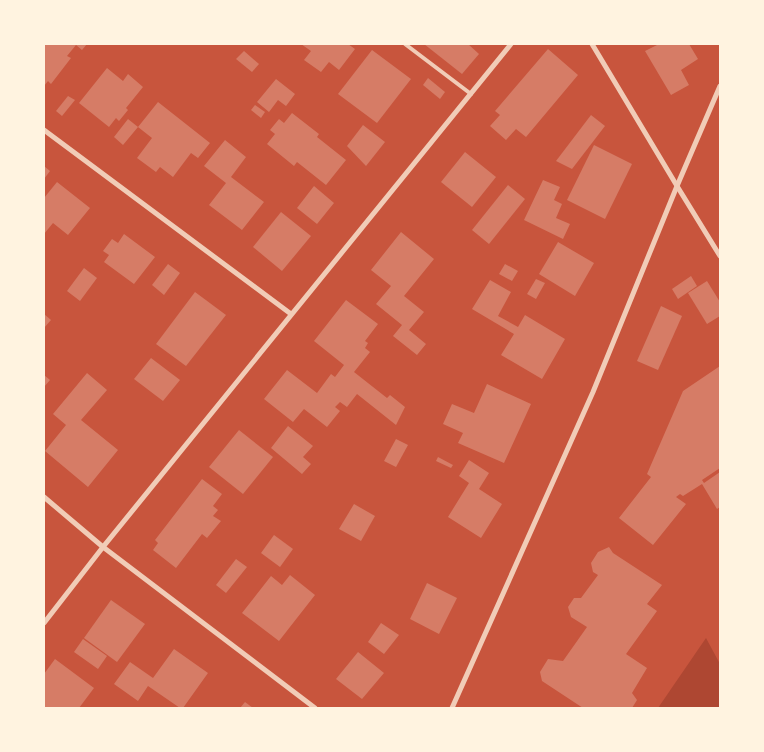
<svg xmlns="http://www.w3.org/2000/svg" width="764" height="752" viewBox="0 0 764 752" font-family="'Source Sans 3',sans-serif">
	<style>
		.green { fill: #ae4732 }
		.building { fill: #d67c66 }
		.lines { fill: none; stroke-linecap: round; stroke-linejoin: round }
		.service { stroke: #f1ccb7; stroke-width: 4 }
		.minor { stroke: #f1ccb7; stroke-width: 5 }
	</style>
	<rect width="100%" height="100%" fill="#c8553d"/>
	<path class="green" d="M706 638 720 664V708H658Z"/>
	<g class="building">
		<path d="M44 44H87L82 50 76 45 67 56 71 58 51 84 48 81 44 86Z"/>
		<path d="M301 44H348L355 49 339 70 329 62 321 72 304 60 311 51Z"/>
		<path d="M424 44H468L479 54 462 74Z"/>
		<path d="M659 44H689L698 59 681 70 689 85 671 95 645 51Z"/>
		<path d="M548 49 578 75 526 137 516 129 506 140 490 126 500 115 495 111Z"/>
		<path d="M372 50 411 79 377 123 338 94Z"/>
		<path d="M244 51 259 64 252 72 236 59Z"/>
		<path d="M107 68 123 81 128 74 143 87 126 108 128 110 119 121 116 118 109 127 79 103Z"/>
		<path d="M428 78 445 92 440 99 423 85Z"/>
		<path d="M276 79 295 94 286 106 278 100 269 112 257 102Z"/>
		<path d="M68 96 75 100 62 116 56 111Z"/>
		<path d="M158 102 210 143 198 158 191 153 173 177 160 167 156 172 137 158 152 138 138 127 123 145 114 137 128 119 138 127Z"/>
		<path d="M255 105 265 112 261 118 251 110Z"/>
		<path d="M292 113 319 134 317 137 346 160 326 185 297 162 294 166 267 144 275 134 270 130 279 119 284 123Z"/>
		<path d="M591 115 605 126 572 169 556 161Z"/>
		<path d="M363 125 385 142 366 166 347 146Z"/>
		<path d="M225 140 246 157 231 177 264 202 242 230 209 205 226 183 204 166Z"/>
		<path d="M594 145 632 164 605 219 567 200Z"/>
		<path d="M465 152 496 177 472 207 441 182Z"/>
		<path d="M44 166 50 171 44 179Z"/>
		<path d="M543 180 560 187 554 200 562 204 556 218 570 224 563 239 524 220Z"/>
		<path d="M57 182 90 208 68 235 53 223 44 234V198Z"/>
		<path d="M508 185 525 199 489 244 472 230Z"/>
		<path d="M314 186 334 203 317 224 297 208Z"/>
		<path d="M281 212 311 236 282 271 253 247Z"/>
		<path d="M401 232 434 259 404 296 424 312 409 330 426 344 417 355 393 336 402 325 376 304 391 286 371 270Z"/>
		<path d="M124 234 155 257 134 284 104 262 109 255 103 251 112 239 118 243Z"/>
		<path d="M558 242 594 263 575 296 539 274Z"/>
		<path d="M168 264 180 273 164 295 152 285Z"/>
		<path d="M505 264 518 271 512 281 499 274Z"/>
		<path d="M84 268 97 278 80 301 67 291Z"/>
		<path d="M691 276 697 286 678 299 672 289Z"/>
		<path d="M536 279 545 283 536 299 527 294Z"/>
		<path d="M490 280 511 292 498 316 518 327 525 315 565 339 542 379 501 355 514 334 472 309Z"/>
		<path d="M707 281 720 302V316L707 324 688 293Z"/>
		<path d="M195 292 226 315 186 366 156 344Z"/>
		<path d="M346 300 378 324 365 341 368 343 365 348 370 352 354 372 387 398 390 395 405 407 396 425 357 394 347 407 340 402 335 407 340 411 327 427 304 409 293 422 264 399 287 370 317 393 331 374 335 377 344 365 314 341Z"/>
		<path d="M661 306 682 316 658 370 637 361Z"/>
		<path d="M44 314 51 320 44 328Z"/>
		<path d="M151 358 180 380 163 401 134 379Z"/>
		<path d="M720 366V468L702 480 704 483 720 472V507L717 509 702 484 683 496 680 494 676 497 686 504 653 545 619 518 651 477 647 474 683 391Z"/>
		<path d="M87 373 107 390 81 420 118 450 88 487 45 451 66 425 53 414Z"/>
		<path d="M44 375 50 380 44 387Z"/>
		<path d="M487 384 531 404 504 463 458 443 463 433 443 424 452 404 474 413Z"/>
		<path d="M288 426 313 446 303 457 311 464 302 474 271 448Z"/>
		<path d="M239 430 273 457 243 494 209 467Z"/>
		<path d="M396 439 408 445 396 467 384 461Z"/>
		<path d="M438 457 453 465 451 468 436 461Z"/>
		<path d="M469 460 489 473 479 489 502 504 481 538 448 517 469 483 459 476Z"/>
		<path d="M202 479 222 494 213 506 218 510 213 516 221 521 207 538 202 534 176 568 153 550 158 543 155 540Z"/>
		<path d="M354 504 375 516 361 541 339 529Z"/>
		<path d="M274 535 293 549 280 567 261 553Z"/>
		<path d="M609 547 613 553 662 585 647 604 657 611 626 654 647 668 632 693 637 700 632 708H583L542 681 540 672 548 659 563 661 587 627 571 617 568 607 574 598H581L598 575 593 572 591 563 598 552Z"/>
		<path d="M236 559 247 567 226 593 216 585Z"/>
		<path d="M290 575 315 595 279 641 242 613 271 576 282 585Z"/>
		<path d="M427 583 457 598 439 634 410 619Z"/>
		<path d="M111 600 145 624 117 662 84 638Z"/>
		<path d="M381 623 399 635 384 654 368 642Z"/>
		<path d="M83 639 107 656 98 669 74 652Z"/>
		<path d="M174 649 208 673 183 708H180L148 686 138 701 114 684 130 662 153 678Z"/>
		<path d="M358 652 384 673 362 699 336 679Z"/>
		<path d="M55 659 94 688 79 708H44V674Z"/>
		<path d="M245 702 253 708H240Z"/>
	</g>
	<g class="lines">
		<path class="service" d="M405 44 471 94"/>
		<g class="minor">
			<path d="M592 44 677 186 720 256"/>
			<path d="M44 130 291 314"/>
			<path d="M44 497 103 547 315 708"/>
			<path d="M44 623 103 547 511 44"/>
			<path d="M452 708 593 392 677 186 720 86"/>
		</g>
	</g>
	<rect width="764" height="752" fill="none" stroke="#fff3e0" stroke-width="90"/>
</svg>
